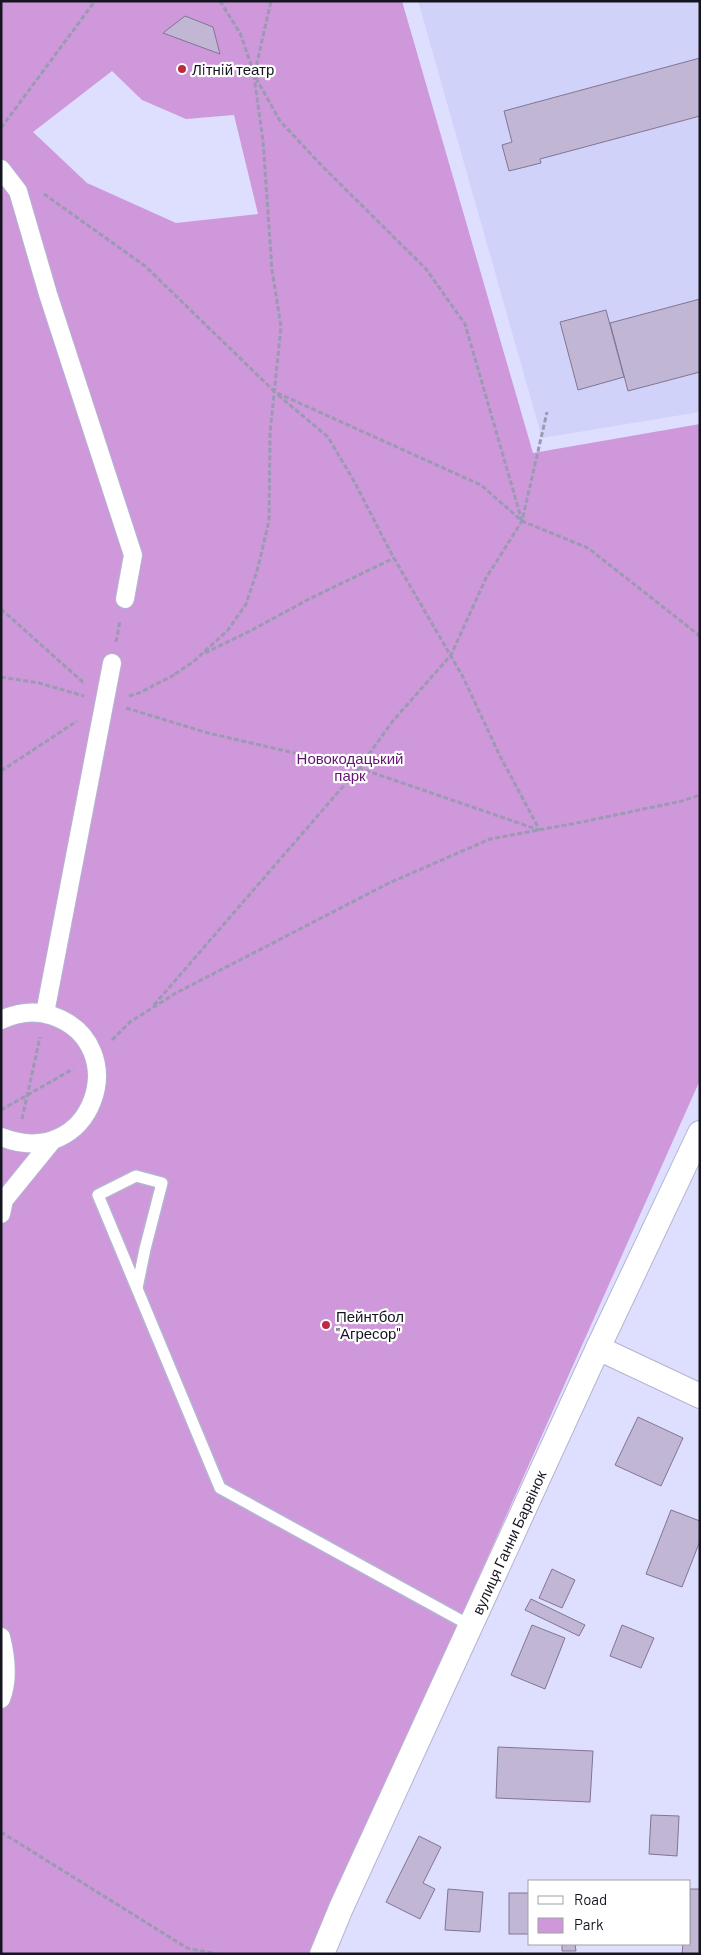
<svg xmlns="http://www.w3.org/2000/svg" width="701" height="1955" viewBox="0 0 701 1955" font-family="Barlow,sans-serif">
	<style>
		.built { fill: #d1d2f9 }
		.green { fill: #cf98da; fill-rule: evenodd }
		.building { fill: #c1b6d4; stroke: #807692 }
		.lines { fill: none; stroke-linecap: round; stroke-linejoin: round }
		.service-casing { stroke: #b3b4d2; stroke-width: 14 }
		.pedestrian-casing { stroke: #b3b4d2; stroke-width: 20 }
		.minor-casing { stroke: #b3b4d2; stroke-width: 26 }
		.path { stroke: #9a9ab3; stroke-width: 3; stroke-dasharray: 5 2.5; stroke-linecap: butt }
		.service { stroke: #fff; stroke-width: 11 }
		.pedestrian { stroke: #fff; stroke-width: 18 }
		.minor { stroke: #fff; stroke-width: 24 }
		.poi-dot { fill: #bc2b45; stroke: #fff; stroke-width: 2 }
		.labels { text-anchor: middle; dominant-baseline: central; stroke-width: 4.5; stroke-linejoin: round; paint-order: stroke }
		.poi-label { font-size: 15px; fill: #151520; stroke: #fff; text-anchor: start }
		.park-label { font-size: 15px; fill: #651573; stroke: #fff }
		.street-label { font-size: 15px; fill: #151520; stroke: #fff }
	</style>
	<rect width="100%" height="100%" fill="#dedfff"/>
	<path class="built" d="M418 1H700V412L542 438Z"/>
	<path class="green" d="M1 1H402L533 453 700 424V1080L311 1954H1ZM112 71 142 100 186 119 234 115 258 214 176 223 87 183 33 132Z"/>
	<g class="building">
		<path d="M185 16 213 27 220 54 163 33Z"/>
		<path d="M700 58V116L540 159 541 163 509 171 502 145 512 142 504 111Z"/>
		<path d="M700 299V372L628 391 610 323Z"/>
		<path d="M606 310 624 377 578 390 560 322Z"/>
		<path d="M638 1417 683 1438 661 1486 615 1465Z"/>
		<path d="M671 1510 700 1521V1541L682 1587 646 1574Z"/>
		<path d="M552 1569 575 1580 562 1608 539 1598Z"/>
		<path d="M531 1599 585 1625 579 1636 525 1610Z"/>
		<path d="M532 1625 565 1638 545 1689 511 1675Z"/>
		<path d="M622 1625 654 1638 641 1668 610 1656Z"/>
		<path d="M498 1747 593 1751 590 1802 496 1798Z"/>
		<path d="M651 1815 679 1816 677 1856 649 1854Z"/>
		<path d="M419 1836 441 1847 423 1883 435 1889 420 1919 386 1902Z"/>
		<path d="M448 1889 483 1892 480 1932 445 1930Z"/>
		<path d="M690 1889H700V1954H682L683 1944H690Z"/>
		<rect x="509" y="1893" width="21" height="41"/>
		<path d="M562 1944H575L576 1951H562Z"/>
	</g>
	<g class="lines">
		<defs>
			<path id="service" d="M137 1288 145 1249 162 1183 136 1176 98 1195 220 1488 471 1626"/>
			<g id="pedestrian">
				<path d="M1 169 18 191 48 294 133 555 125 599"/>
				<path d="M45 1013 112 663"/>
				<path d="M1 1020C18 1012 36 1010 53 1016 135 1045 93 1173 1 1137"/>
				<path d="M1 1214 4 1200 52 1141"/>
				<path d="M1 1637C6 1657 9 1679 1 1699"/>
			</g>
			<g id="minor">
				<path d="M598 1348 700 1396"/>
				<path id="s1" d="M322 1954 341 1908 598 1348 700 1133"/>
			</g>
		</defs>
		<use href="#service" class="service-casing"/>
		<use href="#pedestrian" class="pedestrian-casing"/>
		<use href="#minor" class="minor-casing"/>
		<g class="path">
			<path d="M220 1 240 33 254 73"/>
			<path d="M256 78 280 121 323 167 426 269 465 324 522 521"/>
			<path d="M1 128 95 1"/>
			<path d="M44 194 145 266 275 392 481 485 522 521 588 548 700 636"/>
			<path d="M278 395 328 437 355 483 391 553 463 677 500 756 539 829"/>
			<path d="M1 609 85 684"/>
			<path d="M116 642 120 621"/>
			<path d="M205 653 250 631 309 599 394 558"/>
			<path d="M175 674 193 662 228 630 246 604 257 571 269 521 270 433 281 327 272 270 263 141 254 76 271 1"/>
			<path d="M1 677 39 683 84 696"/>
			<path d="M129 696 139 693 176 674"/>
			<path d="M126 708 208 733 359 768 539 830"/>
			<path d="M1 771 77 721"/>
			<path d="M154 1005 359 768 392 722 451 655 486 578 522 521 547 412"/>
			<path d="M112 1040 130 1022 176 993 389 883 490 839 582 822 682 801 700 795"/>
			<path d="M1 1110 73 1069"/>
			<path d="M22 1119 40 1037"/>
			<path d="M1 1832 187 1948 217 1954"/>
		</g>
		<use href="#service" class="service"/>
		<use href="#pedestrian" class="pedestrian"/>
		<use href="#minor" class="minor"/>
	</g>
	<g class="poi-dot">
		<circle cx="182" cy="69" r="5"/>
		<circle cx="326" cy="1325" r="5"/>
	</g>
	<g class="labels">
		<g class="poi-label">
			<text x="192" y="69">Лiтнiй театр</text>
			<text x="336" y="1316">Пейнтбол<tspan x="336" dy="17">"Агресор"</tspan></text>
		</g>
		<g class="park-label">
			<text x="350" y="758">Новокодацький<tspan x="350" dy="17">парк</tspan></text>
		</g>
		<g class="street-label">
			<text stroke="none"><textPath href="#s1" startOffset="452">вулиця Ганни Барвінок</textPath></text>
		</g>
	</g>
	<rect width="701" height="1955" fill="none" stroke="#151520" stroke-width="5"/>
	<rect x="528" y="1880" width="162" height="65" fill="#ffffff" stroke="#a1a1a6"/>
	<rect x="538" y="1896" width="25" height="8" fill="#ffffff" stroke="#a1a1a6"/>
	<text x="574" y="1905" font-size="15" fill="#151520">Road</text>
	<rect x="538" y="1918" width="25" height="15" fill="#cf98da" stroke="#a1a1a6"/>
	<text x="574" y="1930" font-size="15" fill="#151520">Park</text>
</svg>
